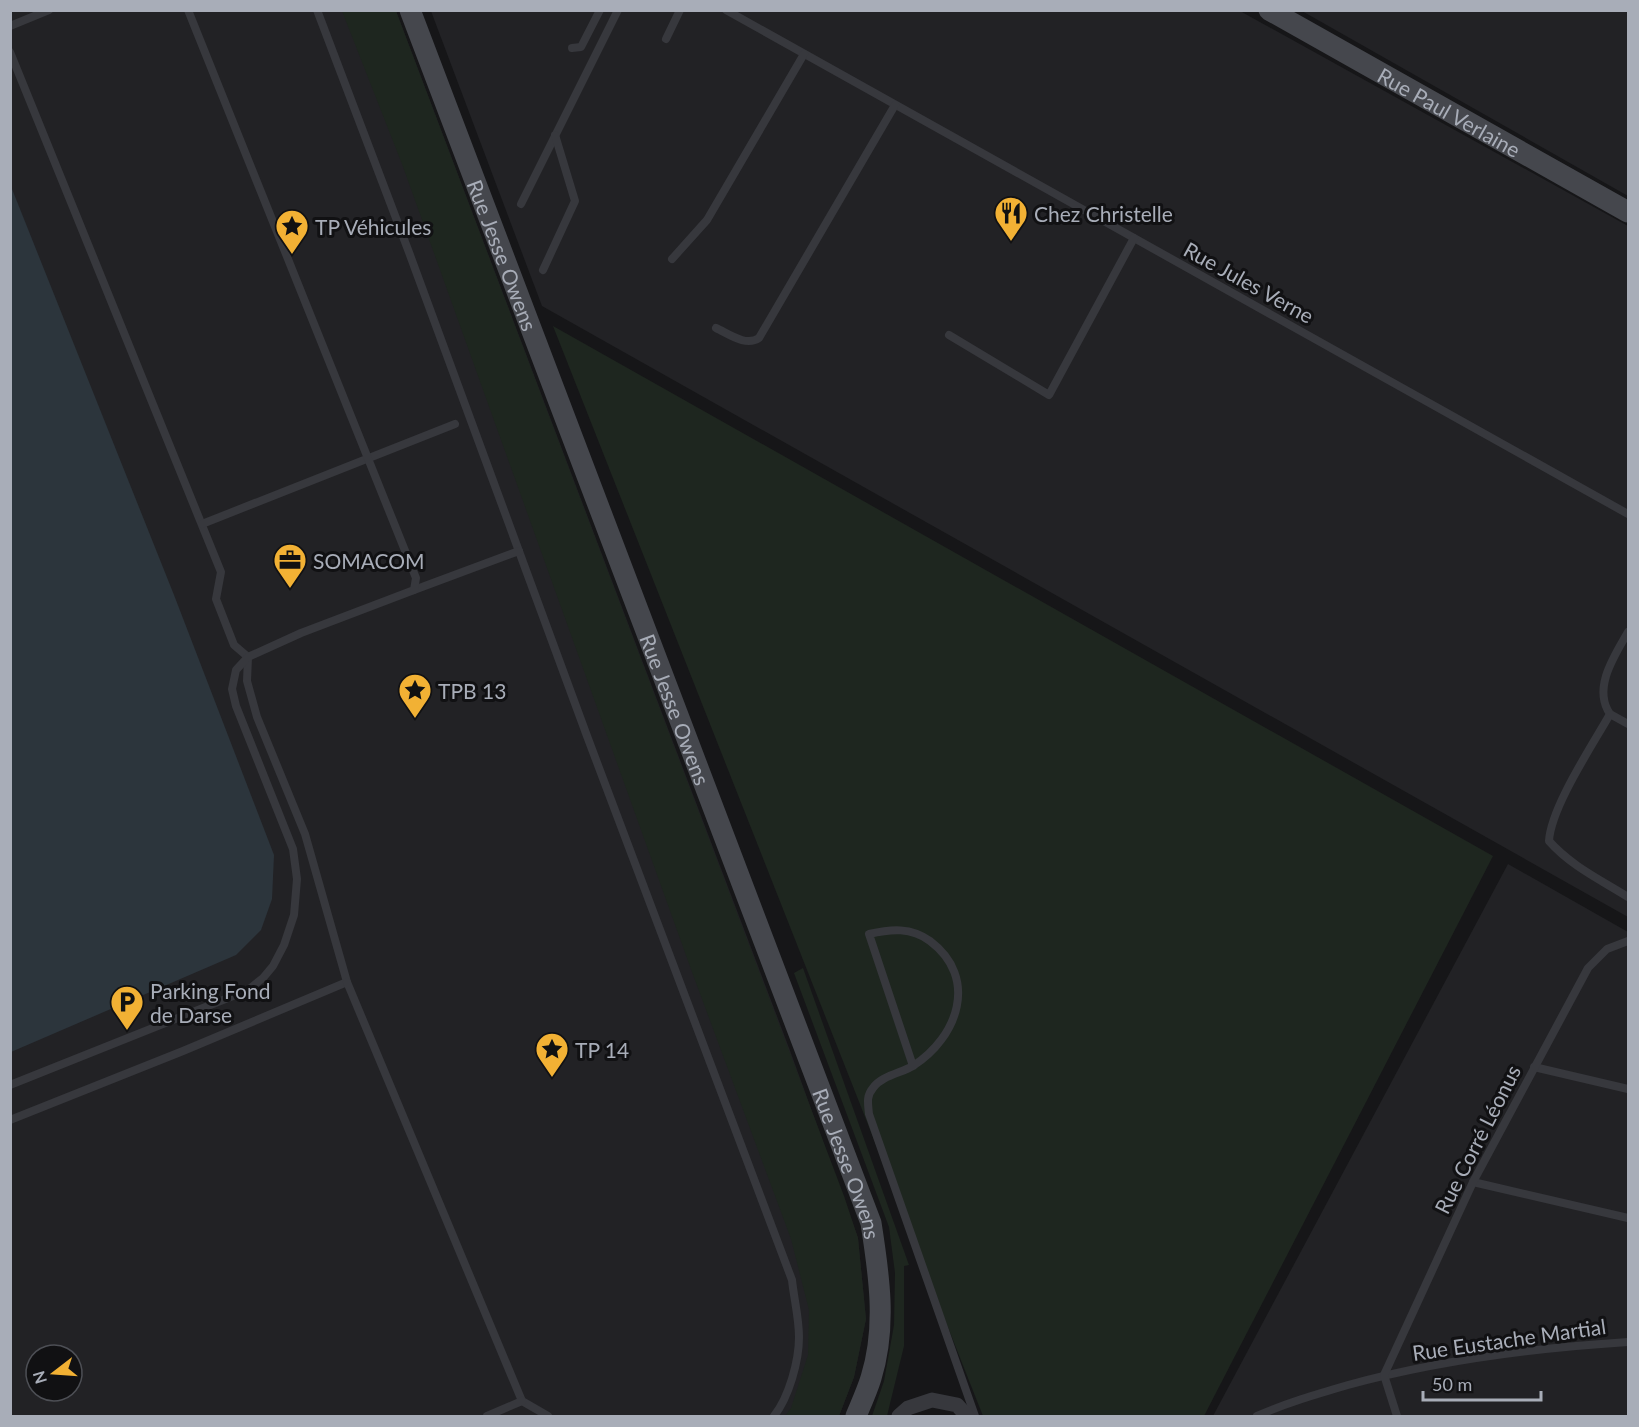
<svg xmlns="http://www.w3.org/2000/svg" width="1639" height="1427" viewBox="0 0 1639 1427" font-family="Lato,sans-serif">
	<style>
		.built { fill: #222225; fill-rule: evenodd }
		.green { fill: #1e261f }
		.water { fill: #2c353c }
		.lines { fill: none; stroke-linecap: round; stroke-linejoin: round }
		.lane { stroke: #37383d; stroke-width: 8 }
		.street { stroke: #37383d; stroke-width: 15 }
		.secondary { stroke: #45474d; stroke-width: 21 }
		.labels { text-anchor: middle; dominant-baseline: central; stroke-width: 6; stroke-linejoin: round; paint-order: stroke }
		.street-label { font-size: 21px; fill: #a8adb8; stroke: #111113 }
		.poi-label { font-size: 21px; fill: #a8adb8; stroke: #111113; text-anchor: start }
	</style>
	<rect width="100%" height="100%" fill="#161618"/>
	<g class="built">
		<path d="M10 11H396L789 1048 858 1238 866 1319 854 1377 839 1416H11ZM36 1355H72V1391H36Z"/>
		<path d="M431 11H1240L1628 226V917L542 306Z"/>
		<path d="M1302 11H1628V196Z"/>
		<path d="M1508 864 1628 932V1416H1213Z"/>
	</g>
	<g class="green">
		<path d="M342 11H396L844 1196 858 1238 866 1319 854 1377 839 1416H785L791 1408 808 1355 809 1310 791 1239 692 972 402 164Z"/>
		<path d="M553 326 1493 856 1204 1416H983Z"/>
		<path d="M803 968 909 1265 904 1266V1346L887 1416H872L884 1381 894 1325 895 1273 889 1227 794 973Z"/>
	</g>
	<path class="water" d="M10 184 174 595 274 855 272 899 261 930 236 955 11 1052Z"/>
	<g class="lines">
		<g class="lane">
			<path d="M317 10 410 255 587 736 792 1280C794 1299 799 1318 799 1337 799 1361 789 1397 774 1416"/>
			<path d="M726 10 1628 514"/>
			<path d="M10 26 49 10"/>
			<path d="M666 39 680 10"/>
			<path d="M572 48 581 47 600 10"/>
			<path d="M10 52 221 572 216 599 234 645 248 657 247 681 257 717 305 834 347 982 183 1051 10 1120"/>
			<path d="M521 204 618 10"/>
			<path d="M672 259 707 220 804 54"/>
			<path d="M543 270 575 201 555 135"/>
			<path d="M716 328C729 334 746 347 759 338L895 105"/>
			<path d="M949 335 1049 395 1134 238"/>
			<path d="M202 524 455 424"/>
			<path d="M414 590 519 551"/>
			<path d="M1610 714C1592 688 1615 655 1628 632"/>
			<path d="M1628 724 1610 714C1592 746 1551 807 1549 841 1571 866 1601 880 1628 897"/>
			<path d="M347 982 522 1401 548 1416"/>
			<path d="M913 1066 869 934C891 929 911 927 930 941 979 978 958 1037 913 1066 901 1073 881 1076 873 1088 866 1096 868 1104 869 1114L975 1416"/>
			<path d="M1534 1067 1628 1089"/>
			<path d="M10 1085 248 990 263 978 273 966 284 945 294 915 297 879 293 849 236 706 232 689 236 670 248 657 301 633 414 590 416 578 188 10"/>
			<path d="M1473 1182 1628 1218"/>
			<path d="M487 1416 522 1401"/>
			<path d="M1257 1416C1286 1403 1317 1394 1348 1385 1439 1360 1534 1348 1628 1342"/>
			<path d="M1397 1416 1384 1375 1473 1182 1588 968 1607 949 1628 941"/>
		</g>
		<path class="street" d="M899 1416 908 1408 932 1400 957 1405 967 1416"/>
		<g class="secondary">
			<path id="s1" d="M410 10 871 1223C879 1274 887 1327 871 1378 867 1391 861 1404 856 1416"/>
			<path id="s2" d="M1269 10 1628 212"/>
		</g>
	</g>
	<defs>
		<symbol id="restaurant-pin" viewBox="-11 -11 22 30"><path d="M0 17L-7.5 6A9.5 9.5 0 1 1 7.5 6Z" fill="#f2b134" stroke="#111113"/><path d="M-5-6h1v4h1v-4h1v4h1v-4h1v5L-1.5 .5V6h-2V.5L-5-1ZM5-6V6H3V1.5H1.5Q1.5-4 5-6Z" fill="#111"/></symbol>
		<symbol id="sight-pin" viewBox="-11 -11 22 30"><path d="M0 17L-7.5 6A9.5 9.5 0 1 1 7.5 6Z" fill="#f2b134" stroke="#111113"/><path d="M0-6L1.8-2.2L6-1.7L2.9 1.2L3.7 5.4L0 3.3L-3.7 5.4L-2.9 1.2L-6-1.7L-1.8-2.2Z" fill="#111"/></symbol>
		<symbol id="office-pin" viewBox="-11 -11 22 30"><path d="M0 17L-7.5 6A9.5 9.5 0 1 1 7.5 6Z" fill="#f2b134" stroke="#111113"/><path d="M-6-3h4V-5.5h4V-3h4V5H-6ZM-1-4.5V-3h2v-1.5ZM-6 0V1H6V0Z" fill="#111"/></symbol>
		<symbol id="parking-pin" viewBox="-11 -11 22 30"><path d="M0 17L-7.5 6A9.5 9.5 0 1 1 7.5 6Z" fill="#f2b134" stroke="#111113"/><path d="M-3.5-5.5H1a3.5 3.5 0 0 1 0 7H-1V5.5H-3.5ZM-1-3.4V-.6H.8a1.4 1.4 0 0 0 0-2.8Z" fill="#111"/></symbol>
	</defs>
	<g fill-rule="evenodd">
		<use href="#restaurant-pin" x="992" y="194" width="38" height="52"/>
		<use href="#sight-pin" x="273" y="207" width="38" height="52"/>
		<use href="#office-pin" x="271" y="541" width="38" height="52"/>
		<use href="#sight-pin" x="396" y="671" width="38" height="52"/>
		<use href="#parking-pin" x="108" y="983" width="38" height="52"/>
		<use href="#sight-pin" x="533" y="1030" width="38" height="52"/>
	</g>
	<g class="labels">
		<g class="street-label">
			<text stroke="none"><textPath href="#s2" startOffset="207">Rue Paul Verlaine</textPath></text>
			<text stroke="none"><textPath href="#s1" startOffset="262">Rue Jesse Owens</textPath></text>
			<text transform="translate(1249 282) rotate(29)">Rue Jules Verne</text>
			<text stroke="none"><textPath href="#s1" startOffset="748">Rue Jesse Owens</textPath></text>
			<text transform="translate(1477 1139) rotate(-63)">Rue Corré Léonus</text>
			<text stroke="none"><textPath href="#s1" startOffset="1234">Rue Jesse Owens</textPath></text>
			<text transform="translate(1509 1339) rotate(-8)">Rue Eustache Martial</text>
		</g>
		<g class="poi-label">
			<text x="1034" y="213">Chez Christelle</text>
			<text x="315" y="226">TP Véhicules</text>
			<text x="313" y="560">SOMACOM</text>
			<text x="438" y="690">TPB 13</text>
			<text x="150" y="990">Parking Fond<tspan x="150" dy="24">de Darse</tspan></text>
			<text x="575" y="1049">TP 14</text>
		</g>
	</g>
	<rect width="1639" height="1427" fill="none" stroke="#a8adb8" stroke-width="24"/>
	<g transform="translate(54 1373) rotate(253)"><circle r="28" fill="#111113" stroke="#4d4f55" stroke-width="1.5"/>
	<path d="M0-4.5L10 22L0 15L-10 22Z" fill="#f2b134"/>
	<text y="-9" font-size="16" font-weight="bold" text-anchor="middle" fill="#a8adb8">N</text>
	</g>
	<path d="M1423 1391v9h118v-9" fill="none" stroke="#a8adb8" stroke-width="3"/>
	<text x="1432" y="1391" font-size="18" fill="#a8adb8" stroke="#111113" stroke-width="4.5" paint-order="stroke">50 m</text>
</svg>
